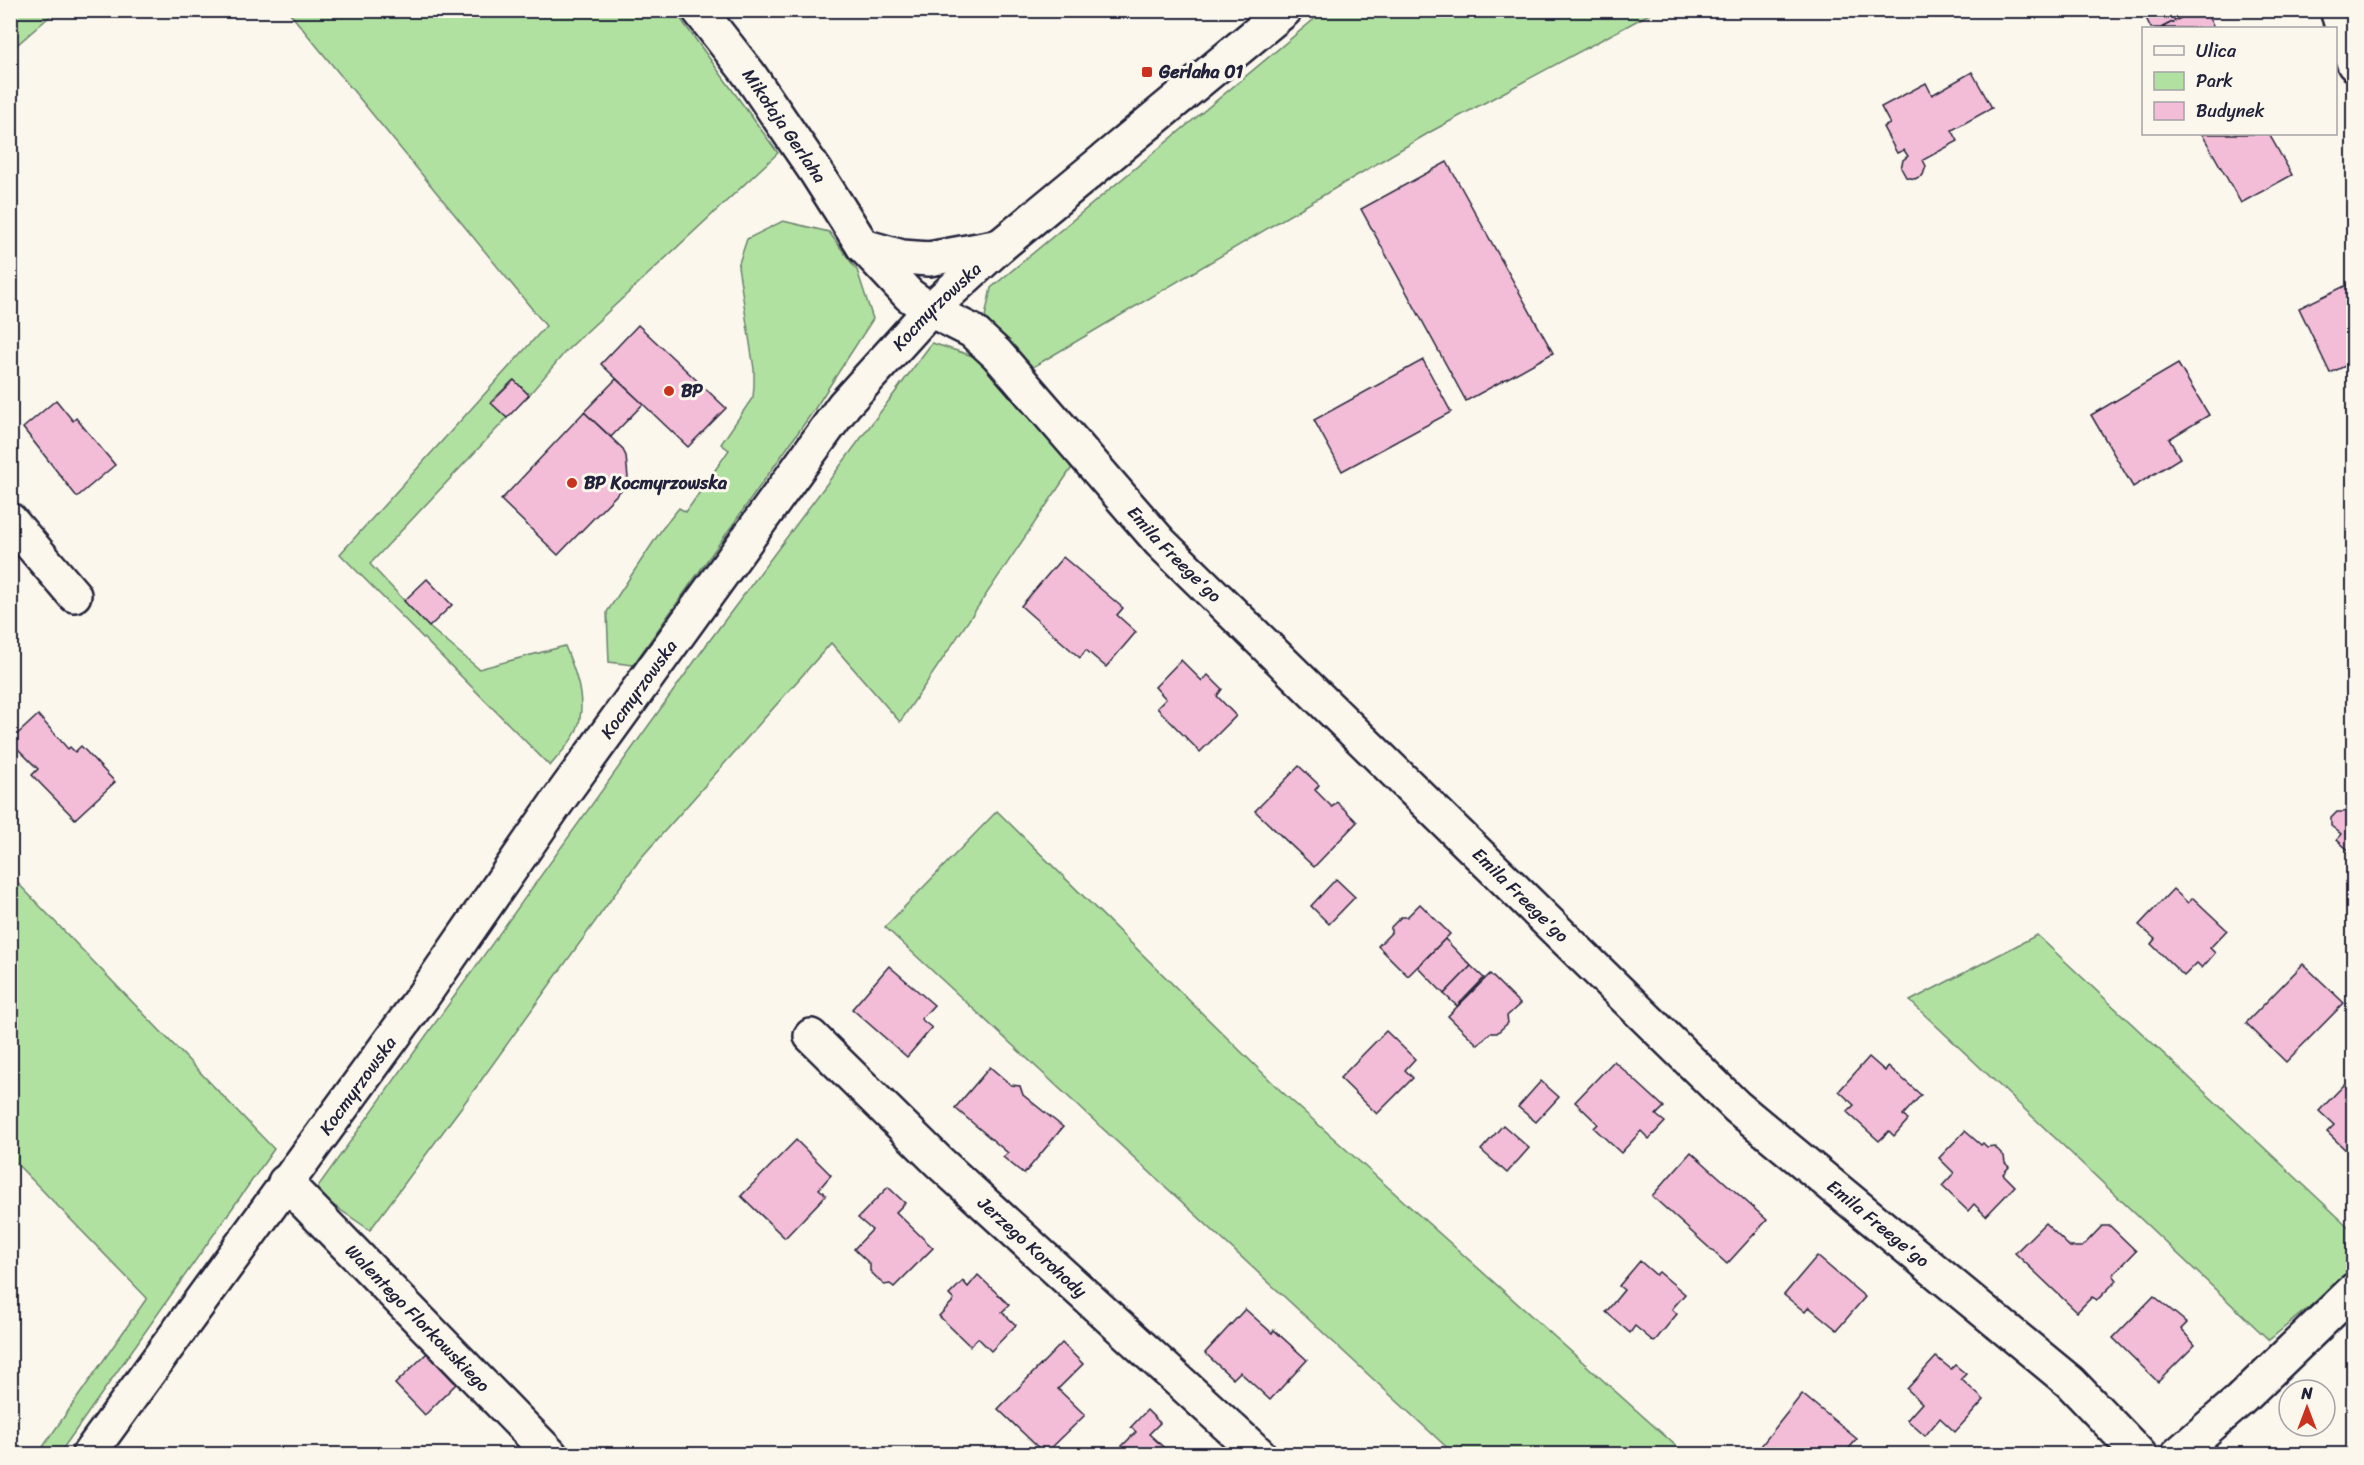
<svg xmlns="http://www.w3.org/2000/svg" width="2364" height="1465" viewBox="0 0 2364 1465" font-family="Sriracha,sans-serif">
	<style>
		.green { fill: #b1e1a0; stroke: #6a826e; stroke-width: 1.5 }
		.building { fill: #f3bdd7; stroke: #22223b; stroke-width: 1.5 }
		.lines { fill: none; stroke-linecap: round; stroke-linejoin: round }
		.minor-casing { stroke: #22223b; stroke-width: 38 }
		.major-casing { stroke: #22223b; stroke-width: 38 }
		.minor { stroke: #fbf7ec; stroke-width: 33 }
		.major { stroke: #fbf7ec; stroke-width: 33 }
		.poi-dot { fill: #c8321e; stroke: #fbf7ec; stroke-width: 2 }
		.labels { text-anchor: middle; dominant-baseline: central; stroke-width: 6; stroke-linejoin: round; paint-order: stroke }
		.poi-label { font-size: 18px; font-weight: bold; fill: #22223b; stroke: #fbf7ec; text-anchor: start }
		.street-label { font-size: 18px; fill: #22223b; stroke: #fbf7ec }
	</style>
	<rect width="100%" height="100%" fill="#fbf7ec"/>
	<filter id="ink" filterUnits="userSpaceOnUse"><feTurbulence type="fractalNoise" baseFrequency=".0167" numOctaves="2"/><feDisplacementMap in="SourceGraphic" scale="12" xChannelSelector="R" yChannelSelector="G"/><feConvolveMatrix kernelMatrix="1 2 1 2 8 2 1 2 1" color-interpolation-filters="sRGB"/></filter>
	<g filter="url(#ink)">
		<g class="green">
			<path d="M11 10H56V11L11 50Z"/>
			<path d="M288 11H675L778 153 566 351 529 395 513 380 491 402 507 418 370 564 429 627 479 669 565 646C576 673 588 704 576 732 570 744 558 756 550 766L340 554 546 326Z"/>
			<path d="M1324 11H1655L1432 131 1028 370 985 317 991 288Z"/>
			<path d="M783 221 829 232 857 270 873 319 814 410 633 665 609 662 607 612 662 529 679 508 686 512 729 450 721 444 753 397 754 386V369L738 266 747 239Z"/>
			<path d="M932 343 976 357 1073 466 900 722 831 643 640 859 477 1086 370 1230 314 1192 707 644Z"/>
			<path d="M997 811 1281 1091 1685 1454H1454L885 927Z"/>
			<path d="M11 876 274 1149 59 1454H38L147 1298 11 1158Z"/>
			<path d="M2037 935 2353 1231V1271L2269 1340 1910 1001Z"/>
		</g>
		<g class="building">
			<path d="M2135 10H2196L2161 28H2151L2145 16 2137 14Z"/>
			<path d="M2196 10H2205L2214 28H2161Z"/>
			<path d="M1972 72 1992 108 1952 130 1958 141 1923 160 1926 166 1923 175 1915 179 1906 177 1901 168 1903 160 1908 156 1904 150 1897 153 1883 127 1890 124 1881 107 1926 83 1932 95Z"/>
			<path d="M2202 134H2269L2292 175 2241 203Z"/>
			<path d="M1447 162 1553 353 1466 401 1361 209Z"/>
			<path d="M2351 283 2354 289V362L2330 373 2299 308Z"/>
			<path d="M638 325 726 408 688 447 601 364Z"/>
			<path d="M1423 360 1451 412 1342 471 1314 420Z"/>
			<path d="M2178 364 2209 415 2169 439 2180 458 2133 487 2091 415Z"/>
			<path d="M616 379 643 404 611 437 584 412Z"/>
			<path d="M514 380 529 395 507 418 491 403Z"/>
			<path d="M56 400 73 421 76 418 115 465 77 497 23 428Z"/>
			<path d="M584 412 622 448 626 456 628 478 624 487 558 555 501 500Z"/>
			<path d="M1063 557 1123 608 1117 615 1136 632 1106 667 1086 650 1080 658 1021 606Z"/>
			<path d="M427 579 452 605 429 627 404 601Z"/>
			<path d="M1181 660 1202 681 1208 675 1222 689 1217 696 1236 716 1200 752 1157 708 1166 699 1155 687Z"/>
			<path d="M38 715 68 749 70 747 75 752 81 746 115 782 75 819 32 775 38 769 10 741Z"/>
			<path d="M1299 766 1319 785 1315 790 1332 807 1337 802 1357 822 1314 867 1255 811Z"/>
			<path d="M2354 803V855L2337 840 2341 834 2331 826V818L2337 812H2344Z"/>
			<path d="M1336 879 1355 897 1329 924 1311 906Z"/>
			<path d="M2173 889 2188 903 2193 898 2227 930 2210 948 2215 953 2202 968 2197 963 2184 976 2151 944 2155 939 2139 925Z"/>
			<path d="M1420 904 1450 934 1408 976 1378 946 1391 933V927L1401 917H1407Z"/>
			<path d="M1445 939 1471 966 1444 994 1418 967Z"/>
			<path d="M2303 964 2344 1003 2286 1062 2246 1023Z"/>
			<path d="M889 966 934 1005 921 1019 932 1028 907 1057 852 1009Z"/>
			<path d="M1471 966 1484 978 1457 1006 1444 994Z"/>
			<path d="M1490 974 1520 1004 1507 1016 1508 1023 1497 1033H1490L1478 1045 1448 1016Z"/>
			<path d="M1386 1031 1415 1059 1405 1070 1413 1078 1377 1114 1340 1078Z"/>
			<path d="M1869 1057 1885 1071 1888 1066 1921 1095 1903 1115 1908 1120 1894 1136 1889 1131 1879 1141 1847 1112 1854 1105 1839 1091Z"/>
			<path d="M1614 1061 1664 1107 1656 1115 1665 1122 1649 1139 1641 1131 1621 1153 1594 1128 1598 1124 1575 1102Z"/>
			<path d="M990 1067 1011 1085 1020 1086 1023 1095 1063 1127 1024 1174 1003 1157 1008 1153 955 1108Z"/>
			<path d="M1541 1081 1559 1097 1536 1122 1518 1107Z"/>
			<path d="M2344 1085 2354 1093V1153L2351 1155 2327 1132 2334 1125 2319 1111Z"/>
			<path d="M1503 1125 1529 1148 1507 1173 1481 1150Z"/>
			<path d="M1965 1131 1981 1145 1983 1143 1987 1147 1994 1146 2004 1156 2005 1163 2009 1167 2003 1174 2015 1186 1986 1216 1974 1204 1968 1211 1942 1186 1954 1173 1939 1158Z"/>
			<path d="M796 1140 831 1175 819 1189 826 1195 785 1238 741 1196Z"/>
			<path d="M1691 1152 1767 1220 1727 1264 1652 1196Z"/>
			<path d="M888 1187 905 1203 896 1212 933 1248 894 1287 890 1284 884 1285 870 1271V1264L854 1249 872 1230 858 1218Z"/>
			<path d="M2045 1223 2070 1247H2082L2102 1226H2110L2136 1251 2113 1275 2117 1280 2097 1300 2092 1297 2077 1312 2015 1253Z"/>
			<path d="M1817 1256 1865 1297 1837 1330 1809 1307 1805 1312 1784 1295Z"/>
			<path d="M1640 1261 1656 1275 1659 1272 1685 1294 1672 1309 1677 1314 1654 1342 1635 1326 1630 1333 1606 1312 1624 1290 1619 1286Z"/>
			<path d="M978 1275 1009 1305 1002 1312 1016 1325 991 1351 978 1338 970 1346 939 1316 954 1300 949 1295 963 1281 968 1287Z"/>
			<path d="M2154 1296 2187 1323 2181 1329 2195 1345 2158 1382 2113 1338Z"/>
			<path d="M1245 1309 1272 1333 1274 1330 1307 1360 1270 1400 1240 1372 1233 1379 1205 1353Z"/>
			<path d="M1062 1343 1083 1364 1058 1389 1085 1415 1045 1454 998 1409Z"/>
			<path d="M427 1353 456 1384 425 1415 395 1384Z"/>
			<path d="M1936 1357 1951 1369 1955 1365 1966 1374 1961 1379 1984 1400 1955 1432 1940 1418 1925 1436 1907 1420 1922 1403 1907 1389Z"/>
			<path d="M1802 1394 1857 1439 1844 1454H1772L1761 1446Z"/>
			<path d="M1147 1410 1160 1423 1149 1434 1171 1454H1114L1136 1432 1131 1427Z"/>
		</g>
		<g class="lines">
			<defs>
				<g id="minor">
					<path id="s1" d="M699 10 749 74 816 172 863 246 909 295 930 310 972 331 997 354 1160 542 1737 1107 2070 1382 2139 1454"/>
					<path d="M2337 10 2354 64"/>
					<path d="M863 246 902 257 929 259 1000 246"/>
					<path d="M10 520 74 595"/>
					<path id="s2" d="M811 1036 939 1162 1259 1454"/>
					<path id="s3" d="M285 1182 550 1454"/>
					<path d="M2178 1454 2239 1401 2354 1290"/>
				</g>
				<g id="major">
					<path id="s4" d="M89 1454 423 996 555 805 844 405 930 310 1000 246 1285 10"/>
				</g>
			</defs>
			<use href="#minor" class="minor-casing"/>
			<use href="#major" class="major-casing"/>
			<use href="#minor" class="minor"/>
			<use href="#major" class="major"/>
		</g>
	</g>
	<g class="poi-dot">
		<rect x="1141" y="66" width="12" height="12" rx="3"/>
		<circle cx="669" cy="391" r="6"/>
		<circle cx="572" cy="483" r="6"/>
	</g>
	<g class="labels">
		<g class="poi-label">
			<text x="1159" y="72">Gerlaha 01</text>
			<text x="681" y="391">BP</text>
			<text x="584" y="483">BP Kocmyrzowska</text>
		</g>
		<g class="street-label">
			<text stroke="none"><textPath href="#s1" startOffset="144">Mikołaja Gerlaha</textPath></text>
			<text stroke="none"><textPath href="#s4" startOffset="1428">Kocmyrzowska</textPath></text>
			<text stroke="none"><textPath href="#s1" startOffset="729">Emila Freege'go</textPath></text>
			<text stroke="none"><textPath href="#s4" startOffset="942">Kocmyrzowska</textPath></text>
			<text stroke="none"><textPath href="#s1" startOffset="1215">Emila Freege'go</textPath></text>
			<text stroke="none"><textPath href="#s4" startOffset="456">Kocmyrzowska</textPath></text>
			<text stroke="none"><textPath href="#s1" startOffset="1701">Emila Freege'go</textPath></text>
			<text stroke="none"><textPath href="#s2" startOffset="306">Jerzego Korohody</textPath></text>
			<text stroke="none"><textPath href="#s3" startOffset="190">Walentego Florkowskiego</textPath></text>
		</g>
	</g>
	<rect width="2364" height="1465" fill="none" stroke="#fbf7ec" stroke-width="36"/>
	<rect x="18" y="18" width="2328" height="1429" fill="none" stroke="#22223b" stroke-width="2" filter="url(#ink)"/>
	<rect x="2142" y="27" width="195" height="108" fill="#fbf7ec" stroke="#a4a2a5" stroke-width="1.5"/>
	<rect x="2154" y="46" width="30" height="9" fill="#fbf7ec" stroke="#a4a2a5" stroke-width="1.5"/>
	<text x="2196" y="57" font-size="18" fill="#22223b">Ulica</text>
	<rect x="2154" y="72" width="30" height="18" fill="#b1e1a0" stroke="#a4a2a5" stroke-width="1.5"/>
	<text x="2196" y="87" font-size="18" fill="#22223b">Park</text>
	<rect x="2154" y="102" width="30" height="18" fill="#f3bdd7" stroke="#a4a2a5" stroke-width="1.5"/>
	<text x="2196" y="117" font-size="18" fill="#22223b">Budynek</text>
	<g transform="translate(2307 1408)"><circle r="28" fill="#fbf7ec" stroke="#a4a2a5" stroke-width="1.5"/>
	<path d="M0-4.5L10 22L0 15L-10 22Z" fill="#c8321e"/>
	<text y="-9" font-size="16" font-weight="bold" text-anchor="middle" fill="#22223b">N</text>
	</g>
</svg>
